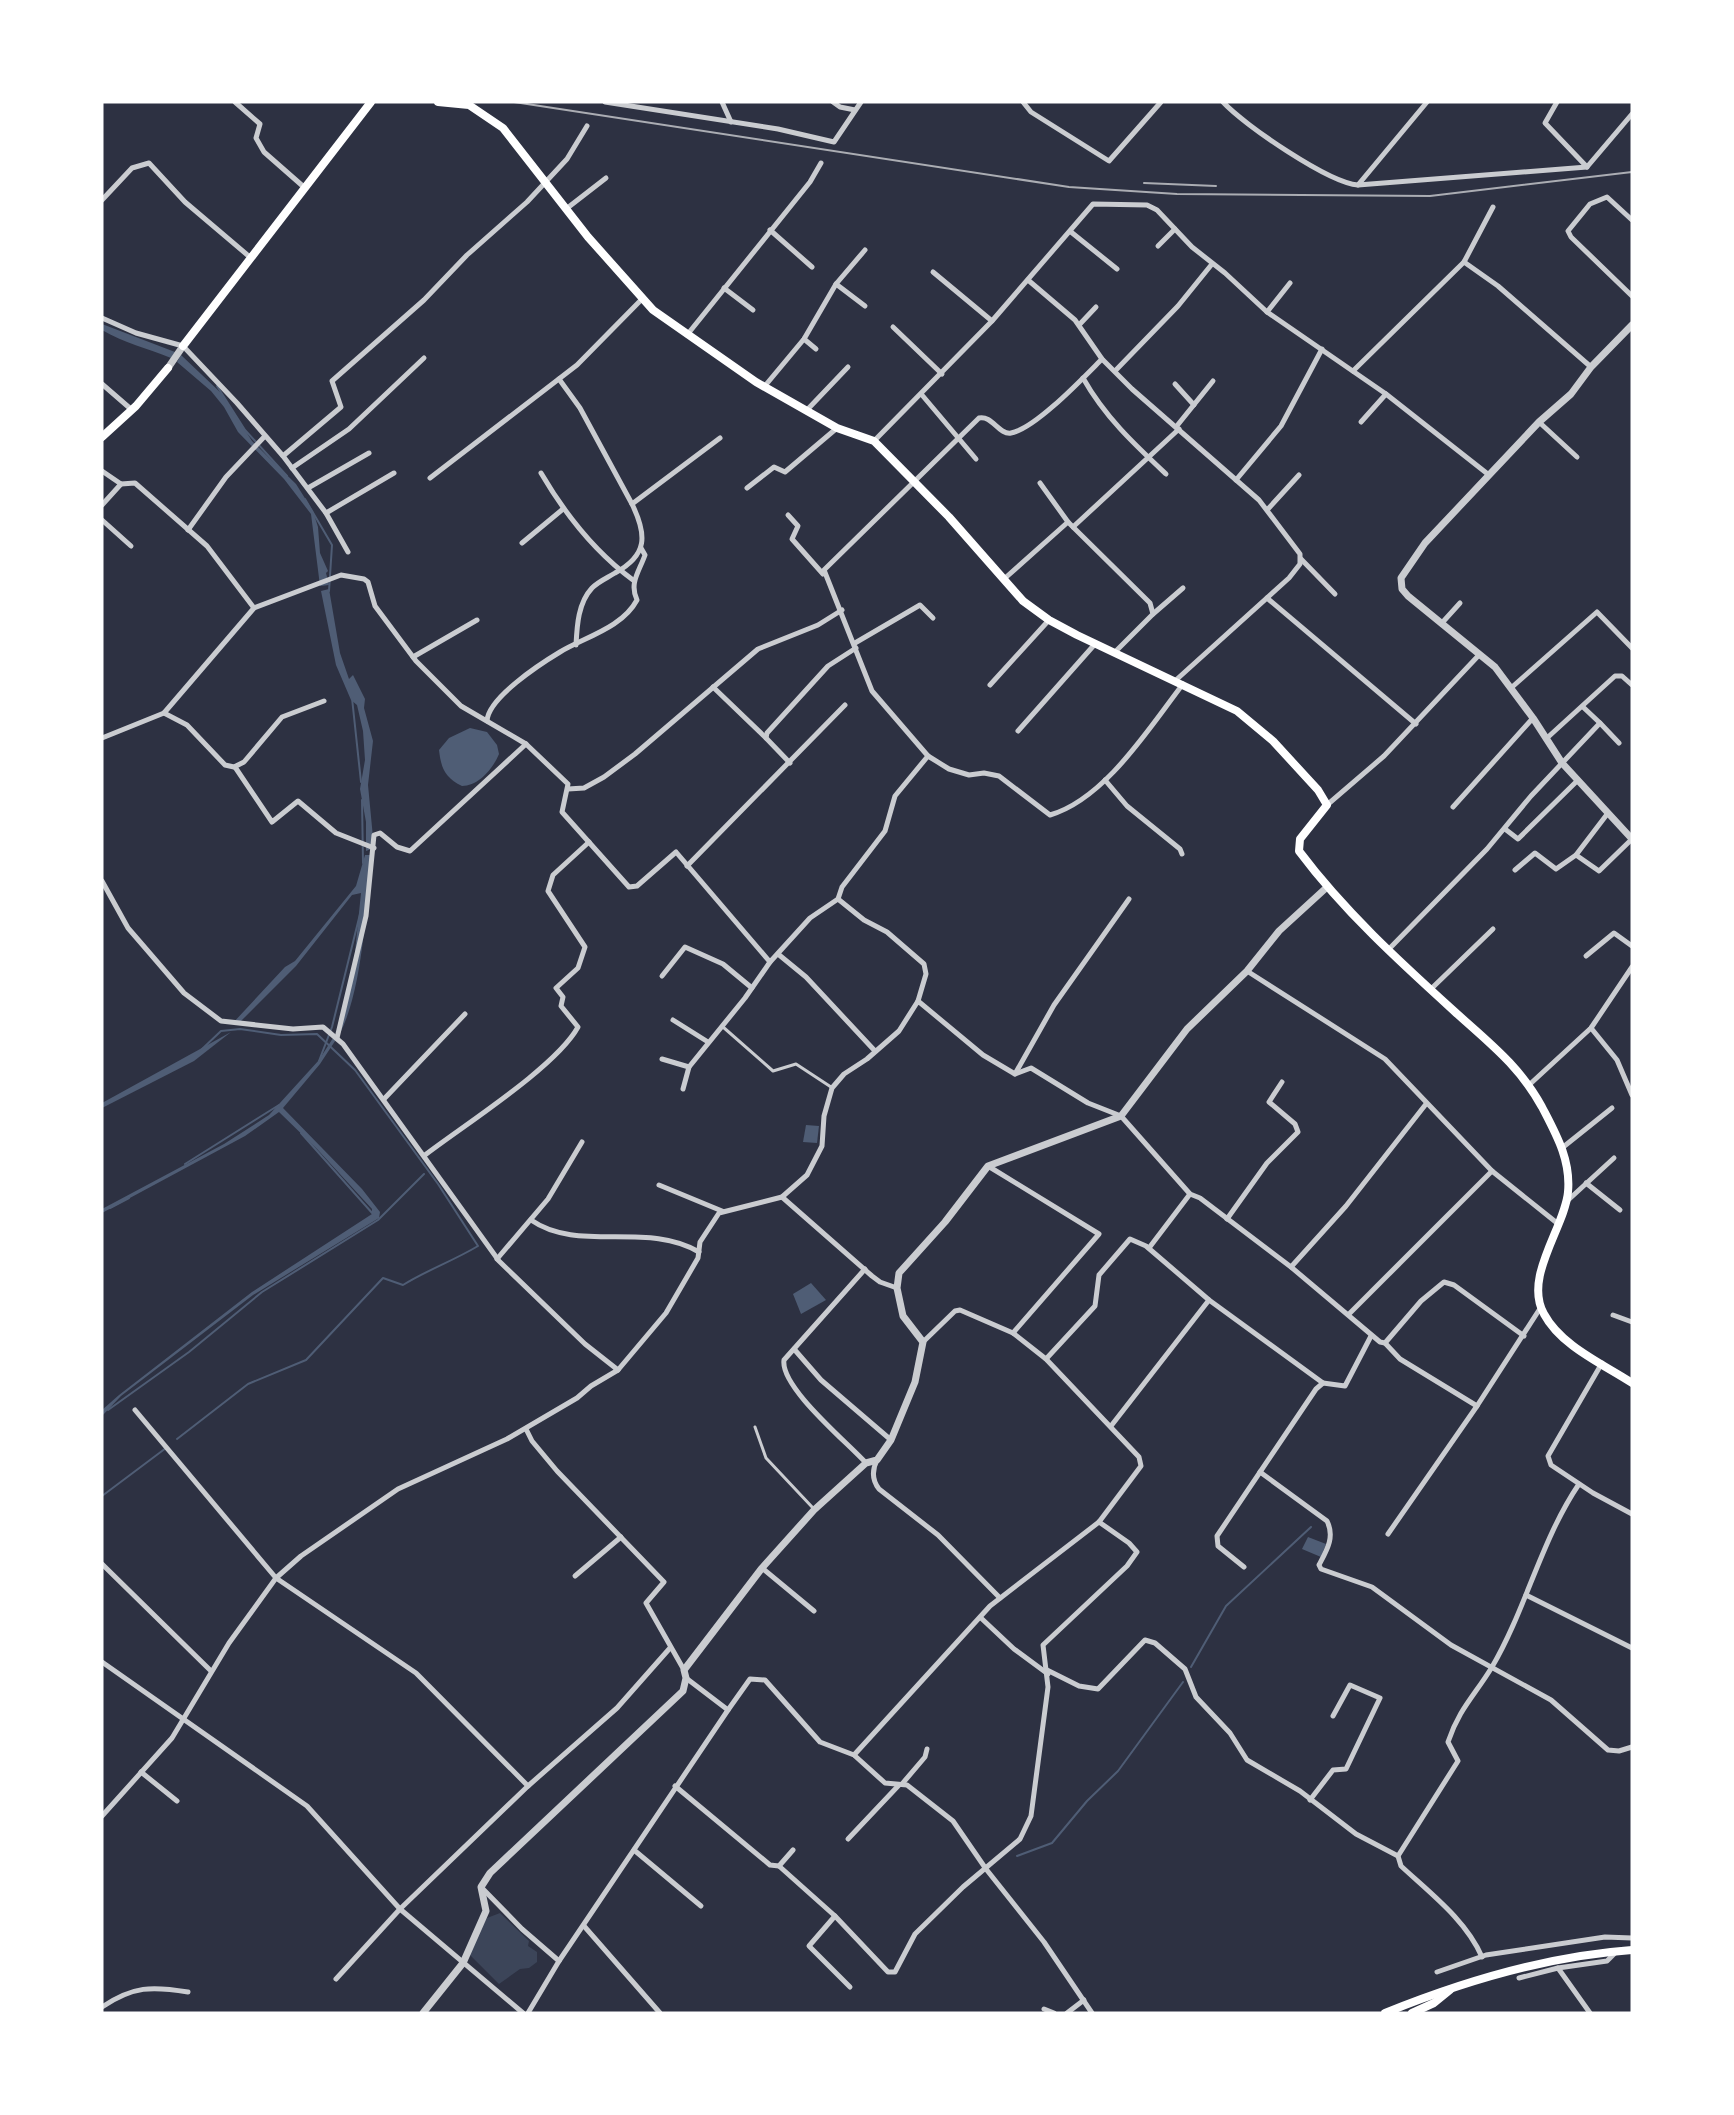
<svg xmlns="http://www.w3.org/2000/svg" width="1734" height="2115" viewBox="0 0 1734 2115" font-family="'Fira Sans Condensed',sans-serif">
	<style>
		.green { fill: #3c4559 }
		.water { fill: #4f5d75 }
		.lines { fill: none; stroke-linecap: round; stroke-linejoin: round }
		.stream { stroke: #4f5d75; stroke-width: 2 }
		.service { stroke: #caccd0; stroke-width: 3 }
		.minor { stroke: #caccd0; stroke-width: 5 }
		.tertiary { stroke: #caccd0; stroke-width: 7 }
		.secondary { stroke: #fff; stroke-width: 8 }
		.primary { stroke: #fff; stroke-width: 8 }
		.rail { stroke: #abadb3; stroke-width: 2 }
	</style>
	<rect width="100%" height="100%" fill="#2d3142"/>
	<path class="green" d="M500 1913 529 1941 528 1946 537 1952V1962L529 1968 520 1969 499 1984 470 1955 469 1949 487 1918Z"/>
	<g class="water">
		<path d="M102 324 175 352 171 358C147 348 124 343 102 330Z"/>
		<path d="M181 355 221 393 252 441 296 484 313 511 318 527 320 553 328 571 326 573 329 585 320 586 311 514 284 479 238 432 224 407 211 391 177 362Z"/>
		<path d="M329 589 340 653 349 679 353 675 365 699 364 708 373 741 368 785 374 848 366 851V822L360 789 365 760 363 731 357 705 351 700 336 665 321 591Z"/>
		<path d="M470 728 487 732 497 745 499 754C493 769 478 786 462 786 445 778 441 768 439 750L449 738Z"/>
		<path d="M365 855H371C366 907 363 990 339 1035L353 972 361 893 352 895 296 966 238 1024H232L285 967 295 961 356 886Z"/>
		<path d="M231 1032 194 1061 102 1108V1103Z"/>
		<path d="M333 1038H337L320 1064 283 1108 362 1189 380 1212 379 1218 253 1295 121 1396 102 1416V1410L119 1395 252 1292 372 1214V1209L317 1149 279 1112 245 1136 102 1213V1209L224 1144 269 1115 319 1060Z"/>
		<path d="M806 1125 819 1126 817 1143 803 1142Z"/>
		<path d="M811 1283 826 1300 801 1314 793 1294Z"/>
		<path d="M1308 1537 1326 1544 1321 1557 1302 1549Z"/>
	</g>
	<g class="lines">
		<g class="stream">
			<path d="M217 386 245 430 287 476"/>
			<path d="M305 499 332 545 329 591"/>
			<path d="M352 698 361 782"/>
			<path d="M362 800 363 863"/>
			<path d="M319 1061 332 1027 361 910"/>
			<path d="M301 1133 373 1214"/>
			<path d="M185 1164 279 1105"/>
			<path d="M110 1208 129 1198"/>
			<path d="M108 1410 189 1352 262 1292 378 1220 424 1174"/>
			<path d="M177 1439 248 1384 306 1360 383 1278 403 1285C427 1270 453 1261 478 1246L438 1184 355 1070 317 1034 281 1035 240 1029 221 1031 201 1050"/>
			<path d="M102 1496 166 1448"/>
			<path d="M1191 1667 1226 1606 1311 1527"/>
			<path d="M1017 1856 1052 1843 1087 1801 1118 1771 1183 1682"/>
		</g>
		<g class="service">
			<path d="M723 1027 773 1071 796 1064 831 1087"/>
			<path d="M755 1427 766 1458 813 1508"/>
		</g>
		<g class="minor">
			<path d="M235 102 260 124 256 138 264 152 305 188"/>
			<path d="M605 102 778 129 834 142 861 102"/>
			<path d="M722 102 731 122"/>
			<path d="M833 102 840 107 855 110"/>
			<path d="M1023 102 1031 112 1109 161 1161 102"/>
			<path d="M1223 102C1244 125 1329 183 1358 185L1427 102"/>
			<path d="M1557 102 1545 123 1587 167 1632 114"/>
			<path d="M1358 185 1587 167"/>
			<path d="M102 200 132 168 149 163 185 202 251 258"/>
			<path d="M566 209 606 178"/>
			<path d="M1632 220 1607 197 1590 204 1568 231 1571 237 1632 296"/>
			<path d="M770 230 812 267"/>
			<path d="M1071 232 1117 269"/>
			<path d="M1158 246 1175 229"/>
			<path d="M1464 262 1498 286 1591 367"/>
			<path d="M933 272 992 321"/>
			<path d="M1028 280 1075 320 1102 359 1132 389 1259 500 1300 554V564L1289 578 1176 680"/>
			<path d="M836 284 865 306"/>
			<path d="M724 288 753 310"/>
			<path d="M1267 312 1290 283"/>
			<path d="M102 318 136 333 183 346 237 403 283 456 326 513 348 552"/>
			<path d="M1079 325 1096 307"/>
			<path d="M893 327 942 374"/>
			<path d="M687 335 810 182 821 163"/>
			<path d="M804 339 816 349"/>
			<path d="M1115 371 1178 306 1212 264"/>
			<path d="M1353 371 1464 262 1493 207"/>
			<path d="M1083 378C1105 417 1134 444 1166 474"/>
			<path d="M559 379 580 408 632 504 720 438"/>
			<path d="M102 384 132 410"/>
			<path d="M1175 384 1194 405"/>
			<path d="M764 387 804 339 836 284 865 250"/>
			<path d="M922 395 976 459"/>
			<path d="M806 411 848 367"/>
			<path d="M1361 422 1386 394"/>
			<path d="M1539 422 1577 457"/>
			<path d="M1176 427 1213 381"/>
			<path d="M874 441 992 321 1093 204 1147 205 1157 210 1192 247 1225 273 1267 312 1386 394 1489 475"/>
			<path d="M283 456 341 407 332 381 424 300 467 255 527 202 567 159 587 126"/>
			<path d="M292 468 349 429 424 358"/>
			<path d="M102 471 121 484 135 483 207 546 254 608"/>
			<path d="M541 473C565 514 595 552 633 580"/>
			<path d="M430 478 577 365 642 299"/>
			<path d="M1236 480 1281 426 1322 349"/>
			<path d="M1040 483 1068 522"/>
			<path d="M308 488 369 453"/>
			<path d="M747 488 774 467 785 472 837 428"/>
			<path d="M102 505 121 484"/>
			<path d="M1268 509 1299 475"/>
			<path d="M326 513 394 473"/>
			<path d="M788 515 798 526 792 539 823 574"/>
			<path d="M102 520 131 546"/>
			<path d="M1073 527 1150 603 1153 614 1114 653"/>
			<path d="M188 530 226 477 265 436"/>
			<path d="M522 543 563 509"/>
			<path d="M1301 559 1335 594"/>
			<path d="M1004 579 1068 522 1073 527 1179 429"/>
			<path d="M1267 598 1416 724"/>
			<path d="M1153 614 1183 588"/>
			<path d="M1441 624 1460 603"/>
			<path d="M855 643 920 605 933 618"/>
			<path d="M576 645C577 626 578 603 592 588 599 581 607 578 615 573 648 555 647 535 632 504"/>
			<path d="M413 657 477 620"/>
			<path d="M990 685 1049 620"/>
			<path d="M713 687 766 738"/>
			<path d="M1511 688 1597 612 1632 648"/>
			<path d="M1583 707 1600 723"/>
			<path d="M164 713 187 725 225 765 234 767 244 762 282 717 324 701"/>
			<path d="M487 721C488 698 540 664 560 652 585 637 622 628 637 600 629 583 639 572 645 555L641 548"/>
			<path d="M1018 731 1095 644"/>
			<path d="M102 738 164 713 254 608 341 575 364 579 368 582 375 606 416 661 461 706 526 744 568 784 562 812 629 887 637 886 676 852 770 962 810 918 838 899 842 887 885 831 895 796 928 756 949 769 969 775 984 773 999 776 1050 815C1105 799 1149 728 1183 684"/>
			<path d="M1547 738 1615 676H1622L1632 685"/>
			<path d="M928 756 872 691 824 570 979 418C992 415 999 435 1011 433 1035 429 1084 377 1102 359"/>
			<path d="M790 763 766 738 767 733 828 666 856 648"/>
			<path d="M235 767 272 822 298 801 336 833 374 848"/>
			<path d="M1105 780 1127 806 1180 849 1182 854"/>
			<path d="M568 789 584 788 604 777 635 754 758 649 818 625 842 610"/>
			<path d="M1327 805 1384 756 1479 655"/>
			<path d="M1453 807 1533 718"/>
			<path d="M1505 829 1518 839 1578 780"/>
			<path d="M1576 855 1608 813"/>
			<path d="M687 866 845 705"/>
			<path d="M1515 870 1535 853 1556 869 1576 855 1599 871 1632 839"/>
			<path d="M102 881 128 928 147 950 184 993 221 1021 293 1029 323 1027 343 1044 499 1261 585 1344 618 1370 591 1386 577 1398 507 1439 398 1489 301 1556 276 1578 229 1643 172 1738 102 1816"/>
			<path d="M838 899 864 920 887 932 924 964 926 974 918 1001"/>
			<path d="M1389 949 1487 849 1531 796 1600 723 1619 743"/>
			<path d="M778 954 806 977 875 1051"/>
			<path d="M1586 956 1614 933 1632 946"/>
			<path d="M1247 971 1385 1059 1492 1171 1557 1223"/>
			<path d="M662 976 685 947 723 964 752 988"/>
			<path d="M1431 989 1493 929"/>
			<path d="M673 1020 708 1042"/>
			<path d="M1591 1028 1617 1060 1632 1095"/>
			<path d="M337 1038 366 916 374 835 380 833 397 847 410 851 526 744"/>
			<path d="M662 1059 689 1067"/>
			<path d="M1015 1074 1054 1005 1129 899"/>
			<path d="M1529 1085 1591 1028 1632 967"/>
			<path d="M683 1089 689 1067 745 998 770 962"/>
			<path d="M384 1099 465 1014"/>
			<path d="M1562 1148 1612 1108"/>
			<path d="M425 1155C464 1125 556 1067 578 1027L561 1006 563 997 556 988 578 968 585 947 548 891 553 875 589 842"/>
			<path d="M988 1166 1099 1234 1013 1333"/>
			<path d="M1586 1183 1620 1210"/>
			<path d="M659 1185 722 1211"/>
			<path d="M782 1197 872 1276 880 1282 897 1288"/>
			<path d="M1566 1202 1614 1158"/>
			<path d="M1227 1219 1267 1163 1298 1132 1295 1124 1269 1102 1282 1082"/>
			<path d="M531 1220C578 1253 648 1221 699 1252"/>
			<path d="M1149 1248 1190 1194"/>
			<path d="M497 1259 548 1199 582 1142"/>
			<path d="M1291 1267 1346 1206 1426 1104"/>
			<path d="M865 1269 784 1360C780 1387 847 1442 866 1463"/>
			<path d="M1349 1314 1492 1171"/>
			<path d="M1613 1315 1632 1322"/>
			<path d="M1385 1343 1400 1359 1477 1406"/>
			<path d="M794 1349 821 1380 891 1440"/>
			<path d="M1046 1359 1095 1306 1099 1275 1130 1239 1146 1246 1209 1300 1323 1383"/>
			<path d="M1602 1363 1548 1456 1551 1465 1593 1493 1632 1514"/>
			<path d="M618 1370 666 1313 698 1258 700 1242 719 1213 782 1197 807 1175 822 1146 824 1116 832 1088 844 1074 867 1059 899 1031 918 1001 983 1055 1015 1074 1031 1068 1088 1103 1121 1116 1190 1194 1200 1198 1291 1267 1380 1342 1385 1343 1421 1301 1444 1282 1454 1285 1524 1336"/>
			<path d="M135 1410 276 1578 416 1673 528 1786 400 1909 336 1979"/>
			<path d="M1111 1426 1209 1300"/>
			<path d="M526 1429 532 1441 557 1471 664 1582 646 1603 684 1670"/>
			<path d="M877 1460C872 1470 872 1480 879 1489L938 1535 1000 1598"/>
			<path d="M1260 1472 1327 1521C1335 1537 1327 1550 1319 1565L1321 1569 1372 1587 1451 1645 1551 1700 1608 1750 1619 1751 1632 1747"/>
			<path d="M1388 1534 1477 1406 1541 1307"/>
			<path d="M102 1564 210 1670"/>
			<path d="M1244 1567 1218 1546 1217 1536 1316 1389 1323 1383 1345 1386 1371 1336"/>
			<path d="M762 1568 814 1611"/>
			<path d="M575 1576 621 1537"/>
			<path d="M1526 1595 1632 1648"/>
			<path d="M981 1618 1014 1649 1048 1674"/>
			<path d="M102 1662 307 1806 400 1909 523 2013"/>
			<path d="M1047 1670 1079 1686 1098 1689 1145 1640 1155 1643 1185 1669 1196 1697 1230 1733 1247 1760 1300 1791 1356 1834 1398 1856 1401 1866C1430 1893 1466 1920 1482 1957"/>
			<path d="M686 1678 728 1710 750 1679 765 1680 820 1742 854 1755 885 1783 907 1785 953 1821 986 1869 1044 1942 1092 2013"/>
			<path d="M854 1755 990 1606 1099 1522 1141 1466 1139 1457 1046 1359 1013 1333 960 1310 955 1311 923 1342"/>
			<path d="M141 1772 177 1801"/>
			<path d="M902 1784 925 1757 927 1749"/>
			<path d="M528 1786 617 1708 670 1648"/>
			<path d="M675 1786 770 1865 779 1866 793 1850"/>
			<path d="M1310 1800 1333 1770 1346 1769 1380 1698 1350 1685 1333 1716"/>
			<path d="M848 1839 899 1785"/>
			<path d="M634 1850 701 1906"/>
			<path d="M1398 1856 1458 1761 1448 1742C1459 1709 1475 1695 1492 1667 1526 1609 1541 1540 1579 1484"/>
			<path d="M779 1866 835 1916 888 1972H895L915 1934 963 1887 1020 1839 1031 1816 1048 1687 1043 1645 1127 1566 1137 1552 1129 1543 1099 1522"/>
			<path d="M482 1888 522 1929 559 1961"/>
			<path d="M835 1916 809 1946 850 1987"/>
			<path d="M584 1926 660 2013"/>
			<path d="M1437 1972 1486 1955 1605 1937 1632 1938"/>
			<path d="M1519 1978 1558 1968"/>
			<path d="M102 2007C133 1986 152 1986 188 1992"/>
			<path d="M1044 2009 1054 2013"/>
			<path d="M528 2013 559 1961 728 1710"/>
			<path d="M1067 2013 1084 2000"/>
			<path d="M1590 2013 1558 1968 1607 1961 1616 1952"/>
		</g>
		<g class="tertiary">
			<path d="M1632 325 1591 367 1571 394 1539 422 1425 543 1401 578 1402 589 1408 596 1495 667 1533 718 1562 763 1632 839"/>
			<path d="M168 368 183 346"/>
			<path d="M423 2013 463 1963 486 1911 481 1887 490 1873 683 1691 686 1678 684 1670 762 1568 814 1510 866 1463 877 1460 891 1440 915 1382 923 1342 903 1316 897 1288 899 1273 945 1222 988 1166 1121 1116 1187 1029 1247 971 1279 931 1326 888"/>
		</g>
		<g class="secondary">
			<path d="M438 102 469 105 503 128 588 237 653 310 756 382 837 428 874 441 949 517 1023 601 1049 620 1077 635 1237 711 1273 741 1318 790 1327 805 1300 839 1299 851C1344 911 1399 961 1454 1011 1488 1042 1519 1065 1542 1107 1556 1134 1571 1160 1568 1192 1565 1227 1523 1277 1544 1314 1561 1346 1603 1364 1632 1383"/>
			<path d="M183 346 371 102"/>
			<path d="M102 437 136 406 168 368"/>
		</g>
		<g class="primary">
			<path d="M1385 2013C1464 1981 1547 1956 1632 1950"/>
			<path d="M1412 2013 1434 2003 1450 1990"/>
		</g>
		<g class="rail">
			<path d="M514 102 1069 187 1177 194 1430 196 1632 172"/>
			<path d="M1144 183 1216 186"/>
		</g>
	</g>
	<rect width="1734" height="2115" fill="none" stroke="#ffffff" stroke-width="207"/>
</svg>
